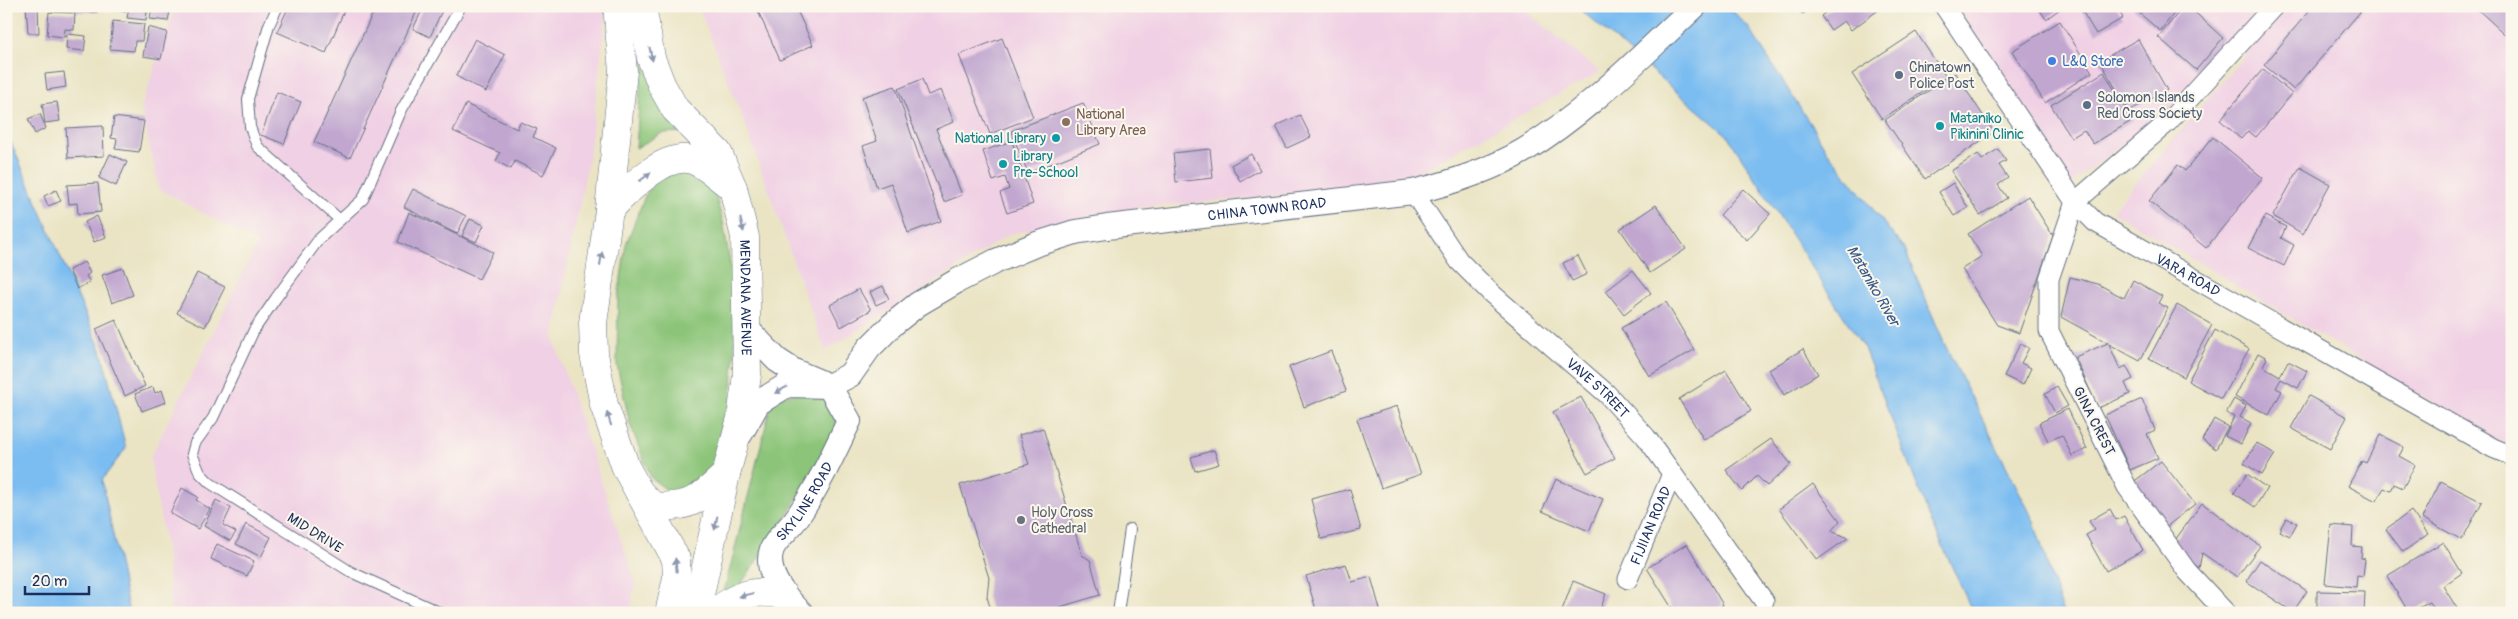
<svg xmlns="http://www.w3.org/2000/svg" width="2518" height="619" viewBox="0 0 2518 619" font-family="Pangolin,sans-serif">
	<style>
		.built { fill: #f0d0e4 }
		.green { fill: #8cc579; stroke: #547a6c }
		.water { fill: #7cbdf1; stroke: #4c76a8 }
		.building { fill: #c1a7d0 }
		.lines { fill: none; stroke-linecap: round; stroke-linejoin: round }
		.service-casing { stroke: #636e82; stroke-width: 12 }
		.minor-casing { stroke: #636e82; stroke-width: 21 }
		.tertiary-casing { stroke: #636e82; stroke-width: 26 }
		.secondary-casing { stroke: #636e82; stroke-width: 29 }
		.service { stroke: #fff; stroke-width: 10 }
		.minor { stroke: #fff; stroke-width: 19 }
		.tertiary { stroke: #fff; stroke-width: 24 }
		.secondary { stroke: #fff; stroke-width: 28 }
		.oneway { fill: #8d97ae }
		.shop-dot { fill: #3f7fe0; stroke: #fbf7ec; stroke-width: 2 }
		.service-dot { fill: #5c6f8a; stroke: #fbf7ec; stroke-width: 2 }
		.education-dot { fill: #8d6e63; stroke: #fbf7ec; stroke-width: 2 }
		.culture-dot { fill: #0f9aa8; stroke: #fbf7ec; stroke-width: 2 }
		.worship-dot { fill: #6b7280; stroke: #fbf7ec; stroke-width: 2 }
		.labels { text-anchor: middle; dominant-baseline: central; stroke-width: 4; stroke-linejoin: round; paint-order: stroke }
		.shop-label { font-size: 14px; fill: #366cbe; stroke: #fbf7ec; text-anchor: start }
		.service-label { font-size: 14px; fill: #4e5e75; stroke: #fbf7ec; text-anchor: start }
		.education-label { font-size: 14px; fill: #785e54; stroke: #fbf7ec; text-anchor: start }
		.culture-label { font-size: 14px; fill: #0d838f; stroke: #fbf7ec; text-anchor: start }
		.street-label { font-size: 14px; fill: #1b2f5e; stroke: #fbf7ec }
		.worship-label { font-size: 14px; fill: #5b616d; stroke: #fbf7ec; text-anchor: start }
		.water-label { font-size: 15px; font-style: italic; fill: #385a8a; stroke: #fbf7ec }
	</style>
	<rect width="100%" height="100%" fill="#fbf7ec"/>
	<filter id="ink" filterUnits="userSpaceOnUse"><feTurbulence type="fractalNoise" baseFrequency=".02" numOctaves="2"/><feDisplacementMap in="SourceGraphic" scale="10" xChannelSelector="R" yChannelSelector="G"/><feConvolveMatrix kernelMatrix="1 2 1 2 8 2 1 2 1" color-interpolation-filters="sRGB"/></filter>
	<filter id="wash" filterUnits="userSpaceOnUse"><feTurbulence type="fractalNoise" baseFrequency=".0096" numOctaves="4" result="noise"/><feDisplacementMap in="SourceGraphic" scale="20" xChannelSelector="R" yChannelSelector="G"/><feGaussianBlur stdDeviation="1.12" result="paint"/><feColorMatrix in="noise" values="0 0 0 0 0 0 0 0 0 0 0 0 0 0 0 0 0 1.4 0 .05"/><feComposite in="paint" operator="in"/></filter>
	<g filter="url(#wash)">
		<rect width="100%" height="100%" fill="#eae4c4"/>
		<g class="built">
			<path d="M176 6H607L589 157 553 337 635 582 630 613H171L167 556 150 458 258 243 159 189 141 108Z"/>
			<path d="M698 6H1520L1600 72 1393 186 1131 208 1010 234 825 351 745 124Z"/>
			<path d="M1964 6H2260L2201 85 2066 187 1957 20Z"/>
			<path d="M2287 6H2512V445L2495 440 2112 211Z"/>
		</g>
		<g class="green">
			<path d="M642 61 689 132 662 133 636 148Z"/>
			<path d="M675 170 704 178 715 194 723 222 733 281 735 353 730 409 714 470 700 484 680 491 667 490 651 478 630 424 617 365 618 298 626 244 645 196 659 176Z"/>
			<path d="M807 391C830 401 834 402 837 428L781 526 734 594 721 604 770 409 776 398Z"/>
		</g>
		<g class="water">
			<path d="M1576 6H1728L1749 28 1828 152 1905 250 1944 343 2033 519 2063 613H1973L1929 516 1864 348 1727 135Z"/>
			<path d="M6 131 101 350 126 448 102 480 129 613H6Z"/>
		</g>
		<g id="blocks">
			<g class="building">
				<path d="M26 6H38L39 33H28Z"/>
				<rect x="76" y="6" width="21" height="6"/>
				<path d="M105 6H127L126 11 105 9Z"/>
				<path d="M129 6H148L146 20 127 18Z"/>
				<path d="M152 6H171L168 21 150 19Z"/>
				<path d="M289 6H346L326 53 277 32Z"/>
				<path d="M376 6H419L350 158 314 142Z"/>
				<path d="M424 6H444L430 37 413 29Z"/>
				<path d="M763 6H795L813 45 780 60 757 9Z"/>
				<path d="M1797 6H1813L1803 14Z"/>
				<path d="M1834 6H1884L1851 30 1844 21 1831 30 1821 16Z"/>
				<path d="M2037 6H2064L2046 19Z"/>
				<path d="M2079 6H2116L2123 18 2096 34Z"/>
				<path d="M2131 6H2180L2160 31Z"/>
				<path d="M2184 6H2188L2223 38 2196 70 2158 37Z"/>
				<path d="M2313 6H2365L2294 90 2264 65Z"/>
				<path d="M2474 6H2512V41Z"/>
				<path d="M49 12 75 13 74 30 65 29 64 37 47 35Z"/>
				<path d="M113 21 144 24 142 41H135L134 51 110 49Z"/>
				<path d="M2060 21 2092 72 2045 103 2012 51Z"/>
				<path d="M148 27 167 32 161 59 143 56Z"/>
				<path d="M1916 32 1946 77 1882 119 1852 74Z"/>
				<path d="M67 34 86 36 84 51 66 49Z"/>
				<path d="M1002 38 1033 117 990 134 959 55Z"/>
				<path d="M475 39 505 55 486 92 456 76Z"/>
				<path d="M2138 39 2167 90 2129 111 2100 61Z"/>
				<path d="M2263 69 2292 94 2256 137 2248 131 2241 139 2220 120Z"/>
				<path d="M64 72 66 87 47 90 45 74Z"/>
				<path d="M2104 72 2133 120 2093 144 2084 130 2071 138 2051 105Z"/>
				<path d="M1955 73 1994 132 1925 179 1885 120Z"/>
				<path d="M922 79 928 95 941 90 954 122 936 129 962 195 944 202 898 89Z"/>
				<path d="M895 86 941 221 908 233 891 183 877 188 863 146 877 141 862 97Z"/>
				<path d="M277 92 301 102 284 144 261 135Z"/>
				<path d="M57 102 60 121 45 123 42 104Z"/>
				<path d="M1083 103 1100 144 1028 173 1011 131Z"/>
				<path d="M466 104 517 129 520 122 537 129 533 137 556 148 543 175 515 161 511 169 496 161 500 153 453 131Z"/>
				<path d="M40 114 46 128 35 134 28 119Z"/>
				<path d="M1300 115 1311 137 1287 148 1276 126Z"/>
				<path d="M114 117 144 121 139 152 115 149 117 139 111 138Z"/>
				<path d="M103 126 104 156 68 158 66 128Z"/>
				<path d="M2213 137 2263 178 2206 248 2149 201 2178 165 2185 171Z"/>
				<path d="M1012 141 1033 204 1007 213 1000 193 1009 189 1005 177 993 181 983 151Z"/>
				<path d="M1210 149 1213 178 1176 182 1173 153Z"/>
				<path d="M1998 149 2006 161 1999 165 2008 178 1998 185 2007 198 1980 215 1951 171 1978 154 1982 160Z"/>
				<path d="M110 154 127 162 116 186 99 178Z"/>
				<path d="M1251 154 1260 170 1240 181 1231 165Z"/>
				<path d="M2300 167 2330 184 2303 234 2273 216Z"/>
				<path d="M98 183 101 212 78 214 77 203 69 204 67 185Z"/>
				<path d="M1953 183 1968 208 1954 216 1939 192Z"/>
				<path d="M413 189 466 216 457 234 404 207Z"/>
				<path d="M1743 189 1770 214 1747 240 1720 215Z"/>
				<path d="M56 190 61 201 48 206 44 196Z"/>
				<path d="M2028 196 2053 236 2019 333 1997 325 1962 269 1982 256 1968 234Z"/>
				<path d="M1656 205 1686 249 1650 273 1620 229Z"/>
				<path d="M409 212 493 252 479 279 398 242Z"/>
				<path d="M97 216 106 237 94 242 85 222Z"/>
				<path d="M2265 216 2286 227 2281 238 2294 245 2284 266 2248 248Z"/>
				<path d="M470 219 484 225 476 242 462 236Z"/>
				<path d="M1578 256 1587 274 1572 281 1563 263Z"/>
				<path d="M84 262 90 273 86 276 90 282 77 289 69 270Z"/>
				<path d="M123 268 133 295 112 303 102 275Z"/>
				<path d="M1633 270 1651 293 1624 314 1606 291Z"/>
				<path d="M197 273 225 287 205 327 177 313Z"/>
				<path d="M2070 277 2098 284 2124 298 2133 280 2162 296 2158 303 2168 308 2140 361 2109 344 2120 369 2126 366 2133 379 2125 383 2130 394 2098 408 2075 357 2108 343 2061 317Z"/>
				<path d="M883 286 889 299 876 305 870 292Z"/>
				<path d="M859 289 871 310 841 327 830 305Z"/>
				<path d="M1666 302 1694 350 1649 376 1621 328Z"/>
				<path d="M2177 305 2212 325 2184 377 2149 358Z"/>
				<path d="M116 320 145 386 125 396 96 329Z"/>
				<path d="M2215 330 2249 349 2221 399 2188 381Z"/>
				<path d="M2020 344 2029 348 2021 363 2031 368 2023 385 2004 376Z"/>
				<path d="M1803 349 1818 374 1784 395 1769 370Z"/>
				<path d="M1331 351 1346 391 1304 407 1289 367Z"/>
				<path d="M2258 353 2267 358 2263 366 2280 376 2288 361 2307 371 2298 388 2281 379 2276 388 2282 391 2269 415 2235 397Z"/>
				<path d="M1726 370 1751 411 1704 440 1679 399Z"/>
				<path d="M153 387 155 393 162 390 166 402 142 411 135 394Z"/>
				<path d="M2057 387 2068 406 2055 413 2045 394Z"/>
				<path d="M2309 396 2347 417 2330 449 2291 428Z"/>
				<path d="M1581 397 1615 458 1587 473 1553 412Z"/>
				<path d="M2142 399 2155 430 2147 434 2158 458 2130 470 2105 415Z"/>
				<path d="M2234 399 2246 406 2240 417 2251 423 2241 444 2225 436 2234 417 2226 413Z"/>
				<path d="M1397 406 1421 474 1381 488 1357 419Z"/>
				<path d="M2068 409 2087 449 2072 456 2062 435 2048 441 2039 423Z"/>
				<path d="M2214 419 2228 427 2216 449 2202 440Z"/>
				<path d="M1043 428 1082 555 1090 560 1100 595 1040 613H992L987 597 989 578 960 485 1029 464 1019 435Z"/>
				<path d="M2380 435 2404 447 2399 456 2415 465 2403 488 2394 484 2391 491 2384 488 2376 501 2348 486 2362 461 2366 463Z"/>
				<path d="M1771 439 1791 464 1767 486 1757 476 1742 491 1726 470Z"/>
				<path d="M2257 443 2275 454 2262 475 2244 463Z"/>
				<path d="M1214 450 1219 464 1195 471 1191 457Z"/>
				<path d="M2161 461 2195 504 2166 527 2132 483Z"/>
				<path d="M2247 474 2267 488 2255 507 2234 493Z"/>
				<path d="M1556 479 1603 499 1589 531 1542 511Z"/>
				<path d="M2441 481 2482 502 2462 540 2422 518Z"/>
				<path d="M1813 484 1840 521 1831 531 1848 538 1817 560 1779 509Z"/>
				<path d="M182 488 198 497 196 500 210 509 198 529 170 513Z"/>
				<path d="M1350 489 1361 530 1321 539 1311 499Z"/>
				<path d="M216 500 231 508 223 525 236 532 230 541 204 526Z"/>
				<path d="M2202 503 2260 546 2237 577 2202 553 2199 568 2170 547Z"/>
				<path d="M2110 509 2116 520 2124 516 2143 550 2106 571 2086 535 2095 530 2089 521Z"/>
				<path d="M2411 511 2428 534 2403 552 2386 529Z"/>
				<path d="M2286 518 2297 523 2290 536 2279 531Z"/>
				<path d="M246 524 271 537 261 557 236 544Z"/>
				<path d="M2331 525 2353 527 2352 546 2362 547 2361 558 2365 559 2363 576 2357 575 2356 587 2325 584Z"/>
				<path d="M2443 542 2462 573 2443 586 2458 610 2454 613H2436L2430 602 2409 613 2387 576Z"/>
				<path d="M217 544 254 561 247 576 211 559Z"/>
				<path d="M1687 544 1723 605 1711 613H1675L1647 568Z"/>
				<path d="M2260 560 2307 591 2293 612 2246 581Z"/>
				<path d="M1346 564 1352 582 1371 577 1381 613H1317L1306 576Z"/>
				<path d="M1573 581 1606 594 1599 613H1561Z"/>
				<path d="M2317 591 2365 592 2364 613H2317Z"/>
			</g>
		</g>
	</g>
	<g filter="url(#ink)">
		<use href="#blocks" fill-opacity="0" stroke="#636e82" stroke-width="1"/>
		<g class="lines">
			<defs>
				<g id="service">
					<path d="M278 6 269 25 248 99 250 127 257 146 340 220"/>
					<path d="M441 613 351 572 210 483 200 473 192 454 195 443 213 418 254 330 276 298 319 239 363 199 401 111 461 6"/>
					<path d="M1118 613 1130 529"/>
				</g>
				<g id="minor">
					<path id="s1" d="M1944 6 2075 202 2095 222 2493 448 2512 456"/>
					<path id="s2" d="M1413 192 1459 261 1492 294 1607 394 1646 437 1764 601"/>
					<path id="s3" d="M1628 579 1672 474"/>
					<path d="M2226 613 2187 571 2127 487 2049 331V279L2075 202 2168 122 2274 6"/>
				</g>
				<g id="tertiary">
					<path d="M747 329 777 360 794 371 820 382"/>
					<path id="s4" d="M741 433 758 403 787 385 829 386 850 375 869 348 893 324 918 304 957 281 996 261 1037 244 1075 232 1107 227 1413 192C1451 183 1489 171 1523 151 1587 113 1641 56 1695 6"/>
					<path id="s5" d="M801 613C786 598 763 573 772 549 776 539 789 529 796 519 817 489 833 455 849 421L829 386"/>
				</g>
				<g id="secondary">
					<path d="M617 6 623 71 609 210 593 323 594 354 604 405 626 468 676 559 677 578 669 613"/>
					<path id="s6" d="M642 6 651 58 662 86 675 109 718 153 733 188 745 237 747 375 741 418 726 474 696 613"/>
					<path d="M609 210C627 191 666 149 695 161 709 167 722 180 733 188"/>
					<path d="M639 492 653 506C690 509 700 499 726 474"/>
					<path d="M714 613C738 594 753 589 783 595"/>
				</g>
			</defs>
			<use href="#service" class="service-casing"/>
			<use href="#minor" class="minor-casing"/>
			<use href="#tertiary" class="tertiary-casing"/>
			<use href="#secondary" class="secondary-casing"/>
			<use href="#service" class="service"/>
			<use href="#minor" class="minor"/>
			<use href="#tertiary" class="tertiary"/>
			<use href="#secondary" class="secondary"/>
		</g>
		<defs><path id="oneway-solid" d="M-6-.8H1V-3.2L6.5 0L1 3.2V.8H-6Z" transform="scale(1.25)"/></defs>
		<g class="oneway">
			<use href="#oneway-solid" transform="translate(651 54) rotate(77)"/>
			<use href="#oneway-solid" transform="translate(645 177) rotate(-37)"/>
			<use href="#oneway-solid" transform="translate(742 225) rotate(76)"/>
			<use href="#oneway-solid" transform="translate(601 259) rotate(-81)"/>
			<use href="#oneway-solid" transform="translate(781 390) rotate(152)"/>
			<use href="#oneway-solid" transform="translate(609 419) rotate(-108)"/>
			<use href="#oneway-solid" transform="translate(716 523) rotate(101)"/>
			<use href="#oneway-solid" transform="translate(676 565) rotate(-96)"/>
			<use href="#oneway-solid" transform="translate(746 595) rotate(166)"/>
		</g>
	</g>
	<circle class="shop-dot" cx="2052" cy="61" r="5"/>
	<g class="service-dot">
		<circle cx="1899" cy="75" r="5"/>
		<circle cx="2087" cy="105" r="5"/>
	</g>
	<circle class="education-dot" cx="1066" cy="122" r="5"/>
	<g class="culture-dot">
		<circle cx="1940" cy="126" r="5"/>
		<circle cx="1056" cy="138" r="5"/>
		<circle cx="1003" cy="164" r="5"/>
	</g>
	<circle class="worship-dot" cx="1021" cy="520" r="5"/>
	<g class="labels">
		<g class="shop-label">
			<text x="2062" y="61">L&amp;Q Store</text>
		</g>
		<g class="service-label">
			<text x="1909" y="67">Chinatown<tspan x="1909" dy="16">Police Post</tspan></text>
			<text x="2097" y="97">Solomon Islands<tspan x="2097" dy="16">Red Cross Society</tspan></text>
		</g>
		<g class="education-label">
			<text x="1076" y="114">National<tspan x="1076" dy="16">Library Area</tspan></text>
		</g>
		<g class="culture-label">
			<text x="1950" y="118">Mataniko<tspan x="1950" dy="16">Pikinini Clinic</tspan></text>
			<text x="1046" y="138" text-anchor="end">National Library</text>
			<text x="1013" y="156">Library<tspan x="1013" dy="16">Pre-School</tspan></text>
		</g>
		<g class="street-label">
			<text stroke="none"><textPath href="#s4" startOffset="600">CHINA TOWN ROAD</textPath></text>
			<text stroke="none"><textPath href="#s1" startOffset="371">VARA ROAD</textPath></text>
			<text stroke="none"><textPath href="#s6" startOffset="320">MENDANA AVENUE</textPath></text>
			<text stroke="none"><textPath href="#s2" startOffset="271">VAVE STREET</textPath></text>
			<text transform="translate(2094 421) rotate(63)">GINA CREST</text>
			<text stroke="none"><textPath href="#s5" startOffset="132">SKYLINE ROAD</textPath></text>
			<text stroke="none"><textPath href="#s3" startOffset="58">FIJIIAN ROAD</textPath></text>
			<text transform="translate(315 533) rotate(32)">MID DRIVE</text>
		</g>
		<g class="worship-label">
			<text x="1031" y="512">Holy Cross<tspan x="1031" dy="16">Cathedral</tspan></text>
		</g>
		<g class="water-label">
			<text transform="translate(1873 286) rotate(60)">Mataniko River</text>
		</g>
	</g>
	<rect width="2518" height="619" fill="none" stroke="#fbf7ec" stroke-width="25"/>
	<path d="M25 586v8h64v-8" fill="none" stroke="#1b2f5e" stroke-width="2.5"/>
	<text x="32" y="586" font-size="15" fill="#1b2f5e" stroke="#fbf7ec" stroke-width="4" paint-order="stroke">20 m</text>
</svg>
